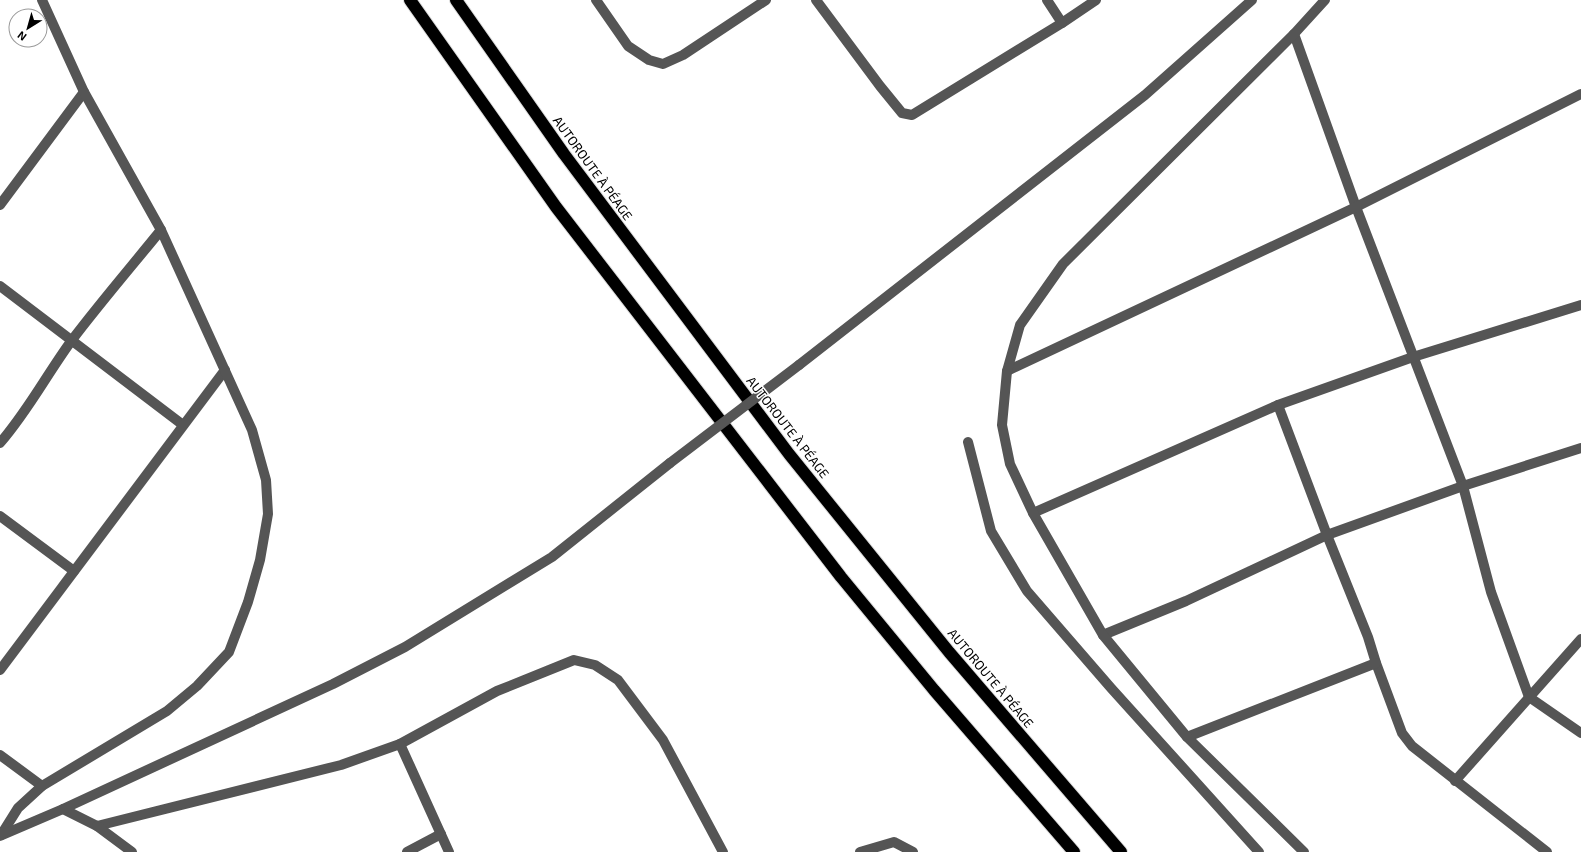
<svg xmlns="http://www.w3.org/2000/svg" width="1581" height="852" viewBox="0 0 1581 852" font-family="'Exo 2',sans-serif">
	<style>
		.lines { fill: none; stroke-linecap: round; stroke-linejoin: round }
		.highway-casing { stroke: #dbdbdb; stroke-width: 14 }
		.minor { stroke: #555; stroke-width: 10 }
		.highway { stroke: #000; stroke-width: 12 }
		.minor-bridge { stroke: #555; stroke-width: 10 }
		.labels { text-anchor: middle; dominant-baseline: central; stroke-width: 3; stroke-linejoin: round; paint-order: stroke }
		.street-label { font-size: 13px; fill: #000; stroke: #fff }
	</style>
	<rect width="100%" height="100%" fill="#fff"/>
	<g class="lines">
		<defs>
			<g id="highway">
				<path d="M410 0 556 207 841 577 934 690 1074 852"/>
				<path d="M456 0 564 154 789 454 949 652 1121 852"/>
			</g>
		</defs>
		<use href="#highway" class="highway-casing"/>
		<g class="minor">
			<path d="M596 0 628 46 649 60 663 64 683 55 766 0"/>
			<path d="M816 0 880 86 902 113 912 115 1062 23 1096 0"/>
			<path d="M1047 0 1062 23"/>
			<path d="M1294 34 1356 207 1463 486 1491 592 1529 697 1581 733"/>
			<path d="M0 205 84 92"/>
			<path d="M0 286 183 425"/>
			<path d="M799 365 1145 95 1252 0"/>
			<path d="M1007 371 1356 207 1581 94"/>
			<path d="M1278 405 1327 535 1368 637 1376 663 1402 733 1412 746 1547 852"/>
			<path d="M968 442 991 531 1027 591 1111 688 1259 852"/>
			<path d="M0 443C28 411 47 374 72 340 100 303 131 267 161 230"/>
			<path d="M1033 513 1278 405 1413 357 1581 305"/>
			<path d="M0 516 74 571"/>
			<path d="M1103 635 1186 601 1327 535 1463 486 1581 448"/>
			<path d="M0 670 225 370"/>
			<path d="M1187 737 1376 663"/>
			<path d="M400 744 497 691 574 660 595 665 618 680 663 740 723 852"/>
			<path d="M0 755 42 786"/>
			<path d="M1455 781 1581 639"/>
			<path d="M63 809 97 826 341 765 400 744 449 852"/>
			<path d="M97 826 132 852"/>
			<path d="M1 835 18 808 42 786 167 711 197 686 229 652 248 602 260 560 268 514 266 480 252 430 161 230 84 92 42 0"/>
			<path d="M0 836 63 809 333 684 405 647 552 557 670 463"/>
			<path d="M407 852 441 834"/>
			<path d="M860 852 894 842 913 852"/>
			<path d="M1304 852 1187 737 1103 635 1033 513 1010 464 1002 425 1007 371 1020 325 1063 264 1294 34 1325 0"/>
		</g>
		<use href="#highway" class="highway"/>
		<path class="minor-bridge" d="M670 463 799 365"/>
	</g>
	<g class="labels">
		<g class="street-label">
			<text transform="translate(593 168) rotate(54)">AUTOROUTE À PÉAGE</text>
			<text transform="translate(788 427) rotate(52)">AUTOROUTE À PÉAGE</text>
			<text transform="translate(991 678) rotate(50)">AUTOROUTE À PÉAGE</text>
		</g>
	</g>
	<g transform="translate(28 28) rotate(217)"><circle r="19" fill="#ffffff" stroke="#999999"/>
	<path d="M0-3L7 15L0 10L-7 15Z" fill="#000000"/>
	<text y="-6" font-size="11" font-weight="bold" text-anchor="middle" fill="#000000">N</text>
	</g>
</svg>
